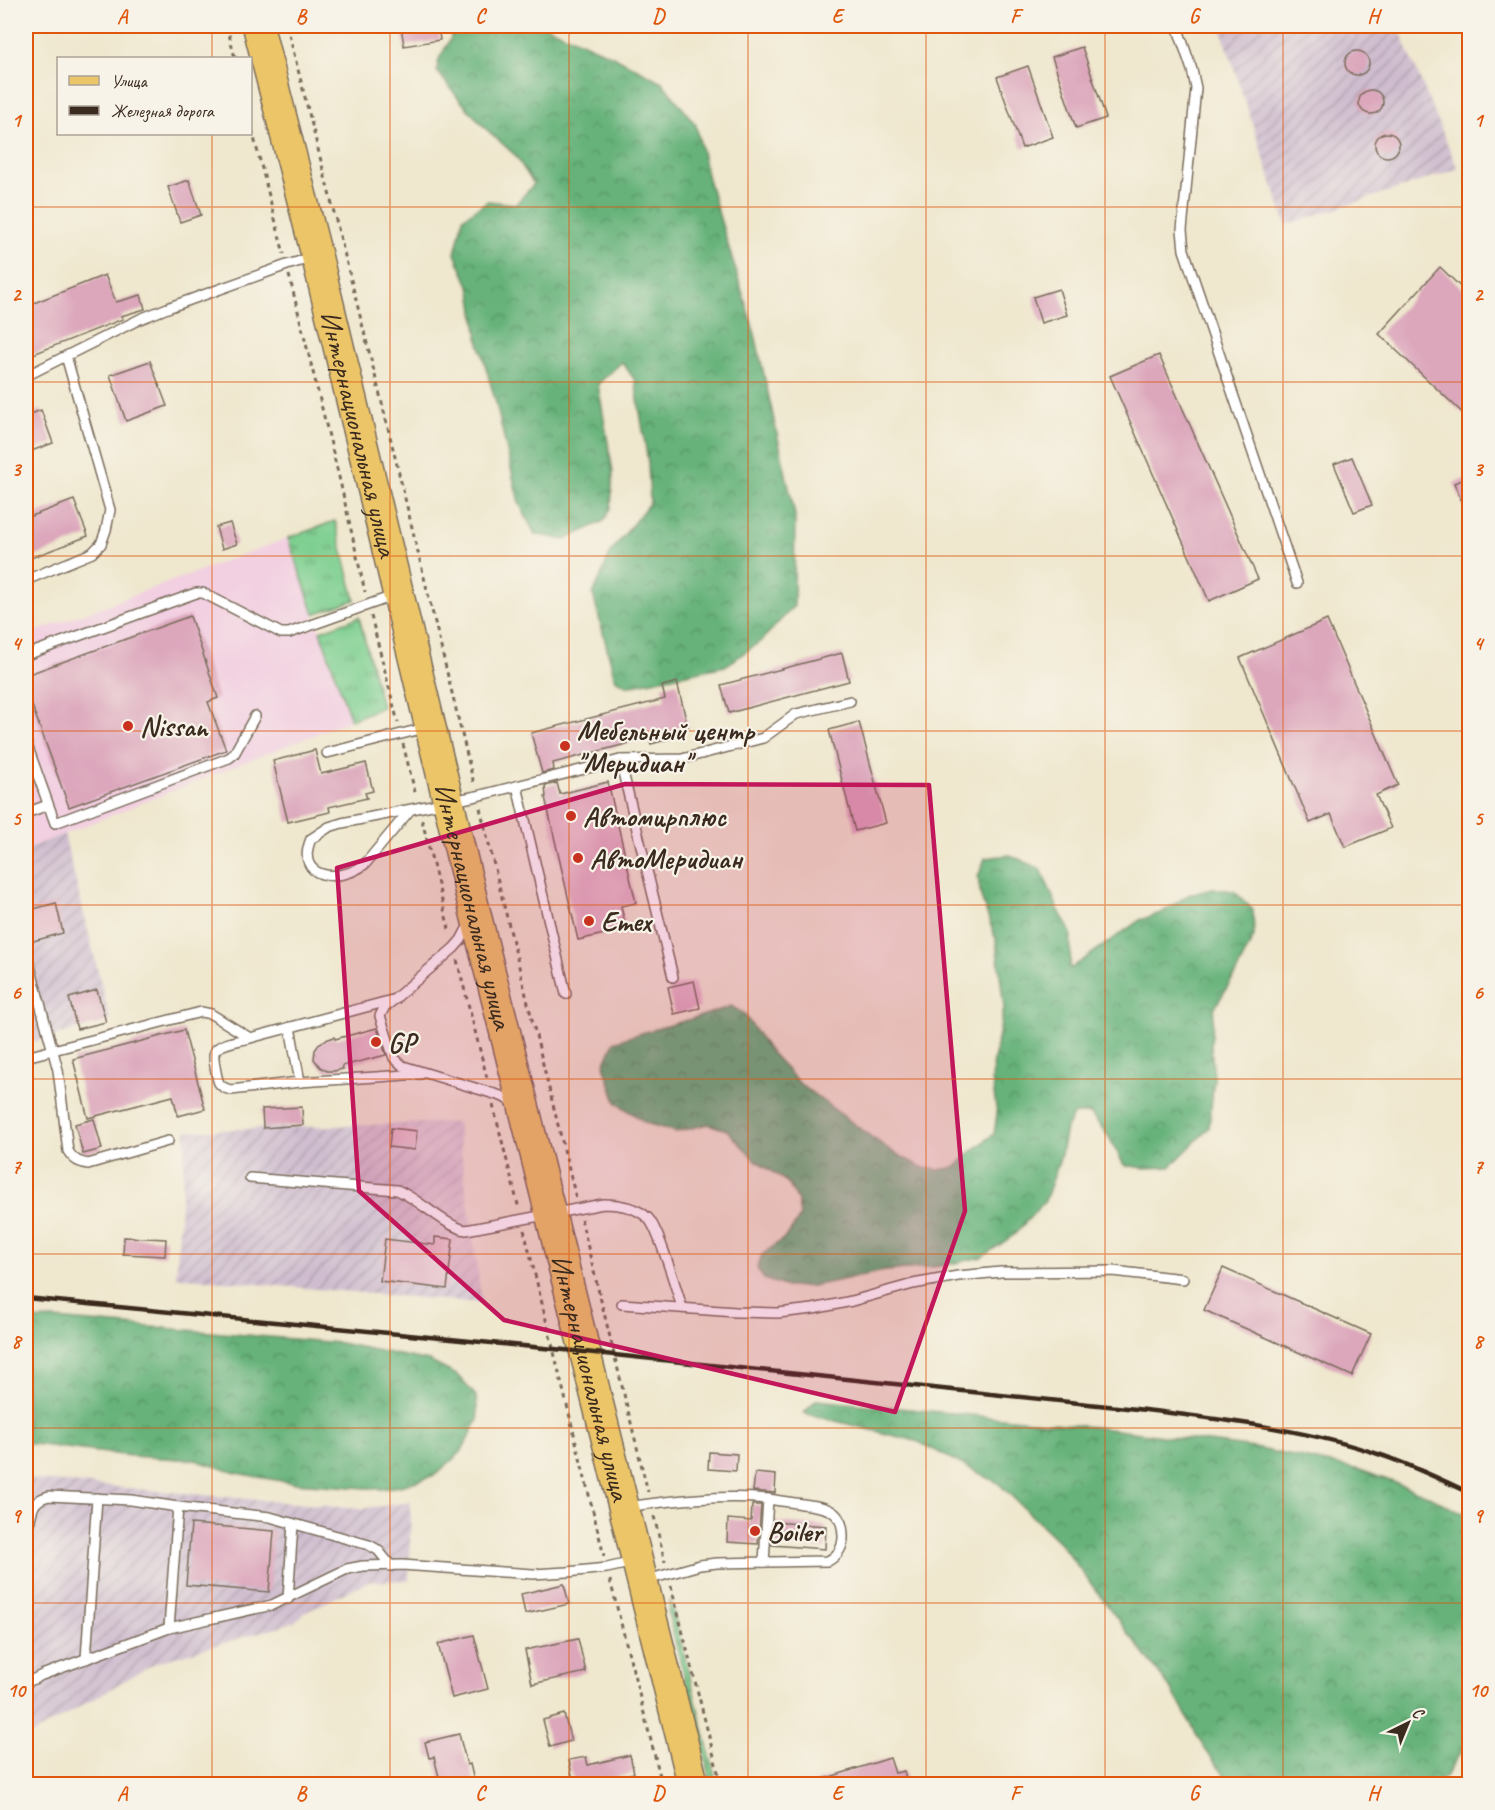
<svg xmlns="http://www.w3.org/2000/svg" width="1495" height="1810" viewBox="0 0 1495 1810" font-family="Caveat,sans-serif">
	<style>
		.built { fill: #f2cfe1 }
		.industrial { fill: url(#industrial-furrows) }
		.grass { fill: url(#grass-tufts); stroke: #5c7c57; stroke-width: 1.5 }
		.forest { fill: url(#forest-crowns); stroke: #506e4c; stroke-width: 1.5 }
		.building { fill: #dca6bb }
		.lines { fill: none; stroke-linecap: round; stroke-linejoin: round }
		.service-casing { stroke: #7a6c5c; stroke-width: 12 }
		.primary-casing { stroke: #7a6c5c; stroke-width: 33 }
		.path { stroke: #7a6c5c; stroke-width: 3; stroke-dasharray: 4.5 4.5; stroke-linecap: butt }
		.service { stroke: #fff; stroke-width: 9 }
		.primary { stroke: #ecc569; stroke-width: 30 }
		.rail { stroke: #3b2a1e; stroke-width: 4.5 }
		.marked { fill: #c2185b; fill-opacity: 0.2; stroke: #c2185b; stroke-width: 4.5; stroke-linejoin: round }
		.grid { fill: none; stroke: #df570d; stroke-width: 1.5; stroke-opacity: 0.55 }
		.poi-dot { fill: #c8321e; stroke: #f7f3e8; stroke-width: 2 }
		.labels { text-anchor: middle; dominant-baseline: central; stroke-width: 4.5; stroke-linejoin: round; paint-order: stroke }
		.street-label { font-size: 28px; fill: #3b2a1e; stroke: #f7f3e8 }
		.poi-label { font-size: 28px; font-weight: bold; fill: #3b2a1e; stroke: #f7f3e8; text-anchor: start }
		.neatline { fill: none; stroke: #df570d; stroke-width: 2 }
		.grid-label { font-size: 20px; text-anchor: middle; font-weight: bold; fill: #df570d }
	</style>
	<defs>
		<pattern id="industrial-furrows" width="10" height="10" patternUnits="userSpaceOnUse" patternTransform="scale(1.5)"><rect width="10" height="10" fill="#cfbdcf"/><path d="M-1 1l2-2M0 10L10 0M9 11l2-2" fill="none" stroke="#a99aa7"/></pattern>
		<pattern id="grass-tufts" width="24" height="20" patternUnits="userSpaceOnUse" patternTransform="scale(1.5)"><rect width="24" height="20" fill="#7dcf90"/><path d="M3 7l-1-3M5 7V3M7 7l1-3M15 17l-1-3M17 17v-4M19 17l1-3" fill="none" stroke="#68a875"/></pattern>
		<pattern id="forest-crowns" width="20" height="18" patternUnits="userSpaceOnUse" patternTransform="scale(1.5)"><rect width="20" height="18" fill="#66b27a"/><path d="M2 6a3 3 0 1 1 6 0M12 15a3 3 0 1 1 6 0" fill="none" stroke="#559163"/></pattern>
	</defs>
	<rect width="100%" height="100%" fill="#f7f3e8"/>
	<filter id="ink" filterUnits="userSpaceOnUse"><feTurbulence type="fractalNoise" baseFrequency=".0167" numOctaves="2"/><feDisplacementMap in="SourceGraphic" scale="12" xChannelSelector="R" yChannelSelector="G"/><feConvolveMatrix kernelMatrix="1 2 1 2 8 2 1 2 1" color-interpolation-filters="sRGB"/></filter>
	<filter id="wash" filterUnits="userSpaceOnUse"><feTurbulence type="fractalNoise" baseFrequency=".008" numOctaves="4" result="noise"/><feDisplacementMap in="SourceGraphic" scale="24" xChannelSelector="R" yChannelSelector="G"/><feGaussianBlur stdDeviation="1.35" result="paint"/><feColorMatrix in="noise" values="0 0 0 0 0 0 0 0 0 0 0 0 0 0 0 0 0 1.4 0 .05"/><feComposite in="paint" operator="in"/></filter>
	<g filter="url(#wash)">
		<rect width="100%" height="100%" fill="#efe7ce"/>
		<path class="built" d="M288 538 351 720 26 849V635Z"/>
		<g class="industrial">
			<path d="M1220 26H1398L1458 169 1286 225Z"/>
			<path d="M64 834 110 1020 26 1044V849Z"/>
			<path d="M457 1122 482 1303 176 1277 186 1131Z"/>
			<path d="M26 1479 360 1509 411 1502 409 1580 367 1582 306 1612 294 1622 155 1663 26 1738Z"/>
		</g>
		<g class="grass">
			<path d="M335 521 355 600 314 614 288 538Z"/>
			<path d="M359 617 382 707 351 720 320 631Z"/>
			<path d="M670 1599 717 1784H712L668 1613Z"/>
		</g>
		<g class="forest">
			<path d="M450 26H545L613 56 662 82 696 125 708 179 755 334 795 515 794 606 761 641 725 666 628 686 615 679 593 594 611 552 650 502 648 463 635 380 622 362 598 384 613 472 611 508 604 521 565 540 535 534 519 503 496 403 478 339 471 290 455 254 463 218 488 201 516 204 534 184 515 155 485 128 459 99 437 71 439 59 451 38Z"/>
			<path d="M1010 855 1041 869 1058 909 1071 933 1070 969 1140 920 1161 913 1188 895 1213 889 1234 891 1253 910 1254 936 1236 973 1214 1009 1211 1046 1214 1078 1209 1128 1170 1167 1144 1168 1124 1165 1109 1137 1091 1114H1074L1066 1128 1060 1159 1045 1201 1014 1235 982 1257 941 1266 885 1271 812 1286 787 1287 764 1279 757 1269 762 1255 787 1236 800 1217 798 1201 788 1183 754 1159 727 1130 708 1124 676 1132 646 1123 616 1102 604 1065 614 1042C652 1028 692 1021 731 1006L744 1014 767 1048 800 1084 873 1138 893 1152 921 1167 938 1170 956 1167 966 1156 994 1134 997 1114 992 1080 994 1060 1004 1008 996 940 981 897 978 877 985 858Z"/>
			<path d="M55 1319 340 1343 429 1361 457 1375 476 1396 478 1420 461 1452 435 1475 404 1485 382 1489 293 1483 236 1473 195 1460 131 1456 26 1443V1320Z"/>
			<path d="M816 1400 1093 1427 1255 1448 1360 1470 1423 1493 1469 1517V1739L1445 1777 1433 1784H1231L1205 1749 1173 1692 1060 1543 998 1483 919 1442 804 1413Z"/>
		</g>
		<g id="blocks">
			<g class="building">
				<path d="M401 26H438L440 40 404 46Z"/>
				<path d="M1082 47 1106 118 1076 128 1052 57Z"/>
				<circle cx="1357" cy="63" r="12"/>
				<path d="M1028 66 1053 137 1022 148 997 77Z"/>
				<circle cx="1371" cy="102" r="12"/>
				<circle cx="1387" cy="145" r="12"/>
				<path d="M189 180 201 215 180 222 168 187Z"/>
				<path d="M1440 267 1470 296V420L1379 334Z"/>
				<path d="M105 275 116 302 141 295 145 309 121 316 123 319 26 357V306Z"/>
				<path d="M1059 289 1067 315 1041 323 1033 297Z"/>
				<path d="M1159 355 1258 579 1209 601 1110 376Z"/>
				<path d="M150 361 167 406 126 421 110 375Z"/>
				<path d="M41 410 53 443 26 453V416Z"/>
				<path d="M1352 457 1372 505 1354 512 1334 464Z"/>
				<path d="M1470 477V519H1469L1454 483Z"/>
				<path d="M74 500 88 536 26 560V518Z"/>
				<path d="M230 523 237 544 222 549 216 527Z"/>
				<path d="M190 616 218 698 208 702 226 750 69 807 26 689V675Z"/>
				<path d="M1327 620 1398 785 1376 795 1391 828 1345 847 1331 814 1310 823 1240 658Z"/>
				<path d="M842 653 849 681 729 713 721 685Z"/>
				<path d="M677 682 688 728 669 733 670 739 651 744 649 738 553 763 554 770 542 773 531 733 665 699 662 686Z"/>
				<path d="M859 722 886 823 855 831 829 730Z"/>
				<path d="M315 750 321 774 366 763 373 791 365 793 367 798 329 807 330 812 288 822 273 761Z"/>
				<path d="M608 782 636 903 621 906 626 929 578 940 545 797H546L545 786 557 783 560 794Z"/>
				<path d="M56 903 63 933 26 943V911Z"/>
				<path d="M694 981 700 1008 674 1014 668 987Z"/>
				<path d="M97 990 106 1022 77 1029 69 998Z"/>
				<path d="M377 1028 386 1055 342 1066 343 1069 334 1071H327L320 1067 314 1059 315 1050 320 1043 326 1040 334 1037 335 1039Z"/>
				<path d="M184 1030 205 1109 178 1116 173 1096 88 1118 73 1059Z"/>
				<path d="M302 1107 303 1125 263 1128 262 1109Z"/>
				<path d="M94 1119 102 1149 83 1154 75 1124Z"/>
				<path d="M391 1128 417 1131 415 1150 389 1147Z"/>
				<path d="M124 1237 166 1239 165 1256 123 1254Z"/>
				<path d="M435 1237 453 1239 447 1289 380 1281 385 1239 435 1245Z"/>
				<path d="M1223 1268 1371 1334 1352 1376 1204 1310Z"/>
				<path d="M709 1452 737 1454 736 1471 708 1469Z"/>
				<path d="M755 1473 776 1475 775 1493 753 1491Z"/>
				<path d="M752 1505H761L758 1544 727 1542 728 1519 751 1521Z"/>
				<path d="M773 1522 826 1526 825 1549 772 1545Z"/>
				<path d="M191 1524 274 1531 269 1592 186 1585Z"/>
				<path d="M564 1584 569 1604 525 1614 521 1594Z"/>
				<path d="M474 1635 488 1689 452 1698 438 1644Z"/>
				<path d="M578 1639 586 1672 532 1684 525 1650Z"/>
				<path d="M564 1714 571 1741 550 1747 543 1720Z"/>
				<path d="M459 1734 467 1765 470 1764 475 1785H441L434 1757 429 1758 425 1742Z"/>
				<path d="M630 1755 634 1773 592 1782V1785H574L569 1760 586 1757 588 1765Z"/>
				<path d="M890 1758 895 1773 904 1771 908 1785H815L814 1782Z"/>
			</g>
		</g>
	</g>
	<g filter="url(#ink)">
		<use href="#blocks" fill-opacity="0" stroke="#7a6c5c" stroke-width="1.5"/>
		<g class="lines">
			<defs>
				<g id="service">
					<path d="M1177 26 1192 70 1196 88 1182 230 1184 250 1297 583"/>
					<path d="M26 376 140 319 170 307 287 265 314 257"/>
					<path d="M26 580 92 553 101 544 106 530 110 510 66 356"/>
					<path d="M26 655 196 593H203L281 633H289L393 596"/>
					<path d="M26 742 55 823 229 758 234 754 255 716"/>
					<path d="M327 753 425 728"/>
					<path d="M620 760 673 977"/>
					<path d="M517 786 566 994"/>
					<path d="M410 810 365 864C339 884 294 879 311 839L329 827 342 823 477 796 620 760 682 759 763 738 796 714 850 701"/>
					<path d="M26 813 48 805"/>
					<path d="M470 923 461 940 454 948 384 1008 380 1016 394 1058 403 1066 501 1096 516 1103"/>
					<path d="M28 959 58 1070 68 1151C74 1160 78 1162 88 1164L168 1141"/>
					<path d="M290 1027 300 1082"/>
					<path d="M250 1038C240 1041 221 1042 215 1051 212 1055 217 1079 219 1083 222 1088 227 1089 231 1090L300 1082 421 1074"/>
					<path d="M26 1057 201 1012 211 1014 250 1038 396 999"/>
					<path d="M250 1178 397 1190C419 1199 446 1227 466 1230L603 1204C618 1204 636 1207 648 1218 659 1229 676 1289 682 1307"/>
					<path d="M622 1304 736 1312 778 1313 813 1309 852 1301 913 1284 958 1276 1001 1272 1113 1271 1183 1279"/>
					<path d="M627 1507C674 1500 721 1495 768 1499L764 1562"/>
					<path d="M26 1576C27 1560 27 1519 34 1506 38 1499 43 1498 49 1496L131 1500 178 1507"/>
					<path d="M647 1580 700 1565 717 1563 828 1561C837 1556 842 1550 843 1539 844 1509 826 1507 802 1504 791 1502 780 1501 768 1499"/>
					<path d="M288 1599 293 1524"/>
					<path d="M169 1628 178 1507 270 1517 369 1545 378 1550 391 1566"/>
					<path d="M86 1659 97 1498"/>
					<path d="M26 1683 42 1675 169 1628 272 1605 347 1569 363 1566 402 1565 533 1574 567 1572 607 1568 634 1562"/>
				</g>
				<g id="primary">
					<path id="s1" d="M258 26 317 257 475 912 693 1784"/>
				</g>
			</defs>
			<use href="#service" class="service-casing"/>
			<use href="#primary" class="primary-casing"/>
			<g class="path">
				<path d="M227 26 235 58"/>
				<path d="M287 26 381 399 474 784"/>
				<path d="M250 122 284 254"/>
				<path d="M289 275 340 481 365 592"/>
				<path d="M371 616 398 723"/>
				<path d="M403 744 416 796"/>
				<path d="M480 808 576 1198"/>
				<path d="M422 820 450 933"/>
				<path d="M457 960 487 1078"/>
				<path d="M493 1105 519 1209"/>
				<path d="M581 1219 648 1492"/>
				<path d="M524 1230 604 1556"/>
				<path d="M654 1516 665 1562"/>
				<path d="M610 1580 662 1784"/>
				<path d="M671 1586 721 1784"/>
			</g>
			<use href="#service" class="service"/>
			<use href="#primary" class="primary"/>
			<path class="rail" d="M26 1298 585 1352 1146 1410C1224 1420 1306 1429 1381 1455 1411 1465 1440 1479 1470 1493"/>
		</g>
	</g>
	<path class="marked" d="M625 784 929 785 965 1211 895 1412 504 1320 359 1191 337 868Z"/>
	<path class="grid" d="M212 26V58M390 26V1784M569 26V1784M748 26V1784M926 26V1784M1105 26V1784M1283 26V1784M212 134V1784M26 207H1470M26 382H1470M26 556H1470M26 731H1470M26 905H1470M26 1079H1470M26 1254H1470M26 1428H1470M26 1603H1470"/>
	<g class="poi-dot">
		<circle cx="128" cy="726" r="6"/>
		<circle cx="565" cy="746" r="6"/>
		<circle cx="571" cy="816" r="6"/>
		<circle cx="578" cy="858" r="6"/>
		<circle cx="589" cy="921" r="6"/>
		<circle cx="376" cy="1042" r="6"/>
		<circle cx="755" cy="1531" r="6"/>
	</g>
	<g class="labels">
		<g class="street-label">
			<text stroke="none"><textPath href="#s1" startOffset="420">Интернациональная улица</textPath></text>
			<text stroke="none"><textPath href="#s1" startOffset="906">Интернациональная улица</textPath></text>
			<text stroke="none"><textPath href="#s1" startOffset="1392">Интернациональная улица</textPath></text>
		</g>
		<g class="poi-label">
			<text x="140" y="726">Nissan</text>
			<text x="577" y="730">Мебельный центр<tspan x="577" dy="32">"Меридиан"</tspan></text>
			<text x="583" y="816">Автомирплюс</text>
			<text x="590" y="858">АвтоМеридиан</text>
			<text x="601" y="921">Emex</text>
			<text x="388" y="1042">GP</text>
			<text x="767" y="1531">Boiler</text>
		</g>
	</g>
	<rect width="1495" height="1810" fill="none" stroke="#f7f3e8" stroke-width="66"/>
	<rect x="57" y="57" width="195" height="78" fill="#f7f3e8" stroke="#aca397" stroke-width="1.5"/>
	<rect x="69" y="76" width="30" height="9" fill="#ecc569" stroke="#aca397" stroke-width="1.5"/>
	<text x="111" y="87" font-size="18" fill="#3b2a1e">Улица</text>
	<rect x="69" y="106" width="30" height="9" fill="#3b2a1e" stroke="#aca397" stroke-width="1.5"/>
	<text x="111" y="117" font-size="18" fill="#3b2a1e">Железная дорога</text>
	<g transform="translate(1408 1723) rotate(43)" stroke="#f7f3e8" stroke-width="4.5" paint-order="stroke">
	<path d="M0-4.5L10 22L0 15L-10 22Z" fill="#3b2a1e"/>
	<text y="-9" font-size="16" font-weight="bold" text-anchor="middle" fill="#3b2a1e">С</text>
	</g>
	<rect x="33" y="33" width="1429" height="1744" class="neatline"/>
	<g class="grid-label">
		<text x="122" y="23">A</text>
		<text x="301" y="23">B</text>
		<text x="480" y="23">C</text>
		<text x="658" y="23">D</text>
		<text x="837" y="23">E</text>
		<text x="1015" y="23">F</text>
		<text x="1194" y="23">G</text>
		<text x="1373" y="23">H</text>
		<text x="16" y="127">1</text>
		<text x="1478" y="127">1</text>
		<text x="16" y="301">2</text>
		<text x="1478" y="301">2</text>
		<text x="16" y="476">3</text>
		<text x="1478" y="476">3</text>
		<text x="16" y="650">4</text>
		<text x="1478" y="650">4</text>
		<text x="16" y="825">5</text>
		<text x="1478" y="825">5</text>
		<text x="16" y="999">6</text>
		<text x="1478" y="999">6</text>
		<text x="16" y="1173">7</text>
		<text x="1478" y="1173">7</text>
		<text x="16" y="1348">8</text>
		<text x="1478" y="1348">8</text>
		<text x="16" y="1522">9</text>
		<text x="1478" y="1522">9</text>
		<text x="16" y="1697">10</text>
		<text x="1478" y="1697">10</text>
		<text x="122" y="1800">A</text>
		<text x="301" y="1800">B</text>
		<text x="480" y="1800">C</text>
		<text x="658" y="1800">D</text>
		<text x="837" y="1800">E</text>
		<text x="1015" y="1800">F</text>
		<text x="1194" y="1800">G</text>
		<text x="1373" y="1800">H</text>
	</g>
</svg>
